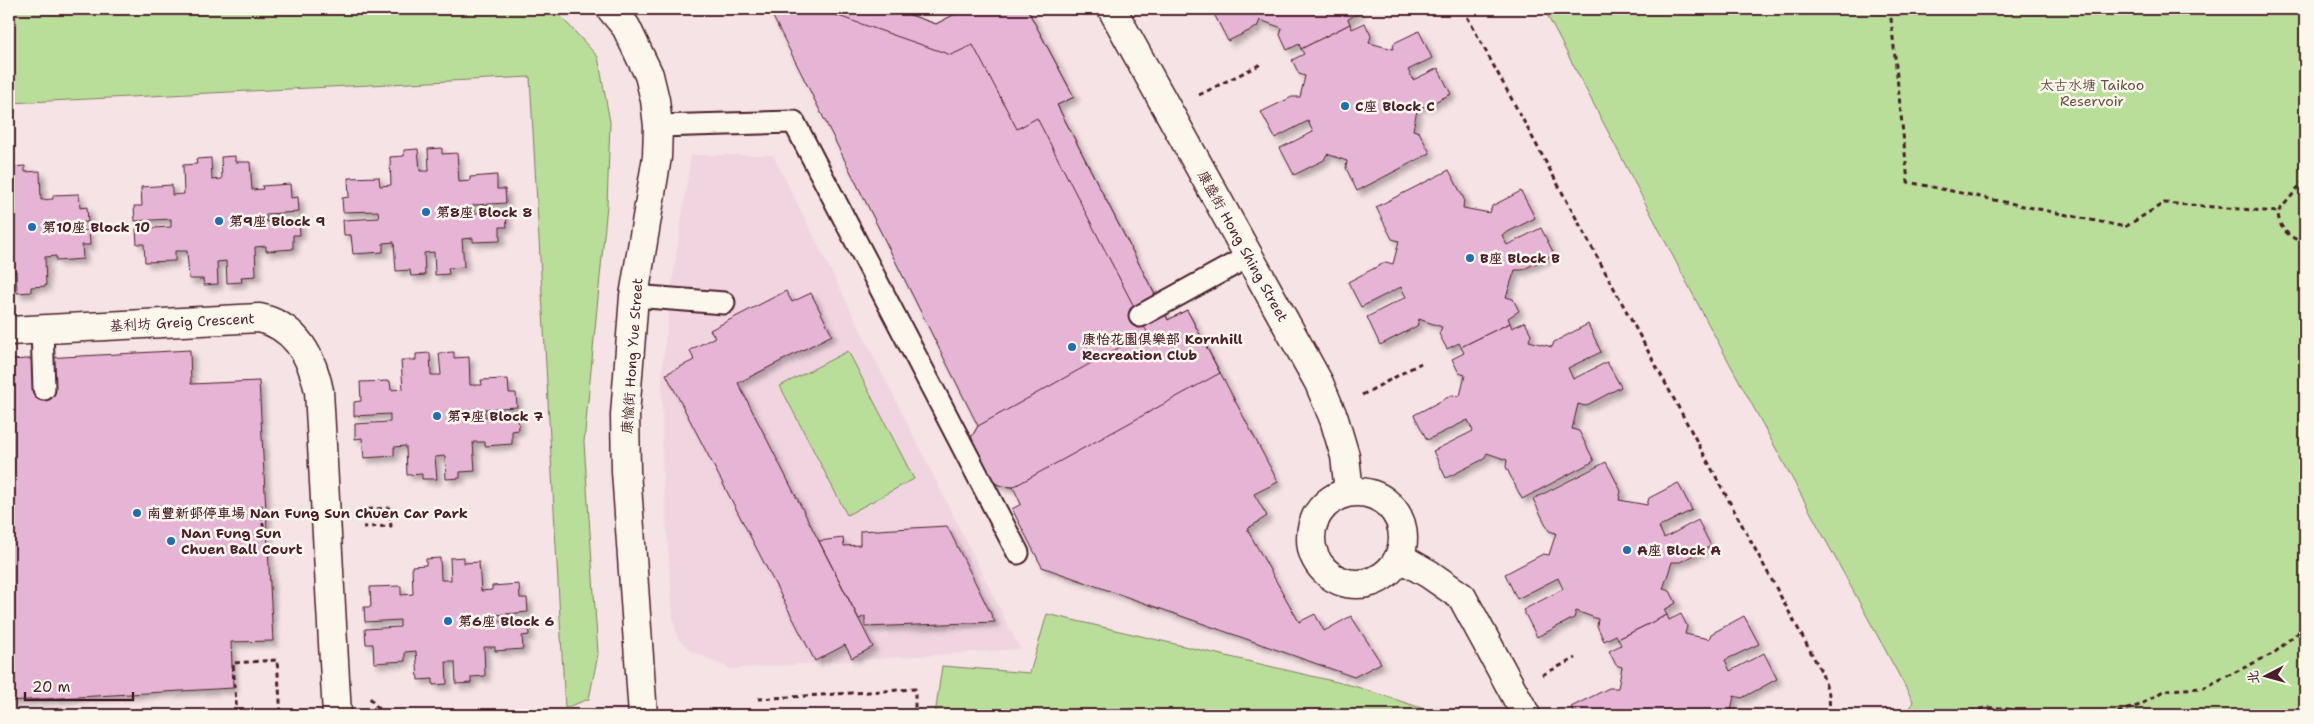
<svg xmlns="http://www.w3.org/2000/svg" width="2314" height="724" viewBox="0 0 2314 724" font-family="'Shantell Sans','LXGW WenKai TC',sans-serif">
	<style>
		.built { fill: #f0d5e0 }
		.green { fill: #b9de99; stroke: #827e62 }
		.building { fill: #e6b5d5; stroke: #4a1f2b; filter: url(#shadow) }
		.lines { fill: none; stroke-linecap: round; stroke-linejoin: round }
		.lane-casing { stroke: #4a1f2b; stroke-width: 25 }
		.street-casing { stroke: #4a1f2b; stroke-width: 31 }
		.path { stroke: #4a1f2b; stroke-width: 3; stroke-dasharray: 5 4; stroke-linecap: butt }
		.lane { stroke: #fbf7ec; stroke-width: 21 }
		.street { stroke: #fbf7ec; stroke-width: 28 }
		.poi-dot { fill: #1f6fb2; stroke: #fbf7ec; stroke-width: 2 }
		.labels { text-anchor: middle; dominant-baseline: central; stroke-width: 5; stroke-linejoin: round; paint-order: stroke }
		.park-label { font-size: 14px; fill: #664f46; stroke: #fbf7ec }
		.poi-label { font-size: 14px; font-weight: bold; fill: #4a1f2b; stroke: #fbf7ec; text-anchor: start }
		.street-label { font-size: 14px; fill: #4a1f2b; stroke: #fbf7ec }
	</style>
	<defs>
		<filter id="shadow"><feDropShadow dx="4.5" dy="4.5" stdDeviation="2.5" flood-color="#0004"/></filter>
	</defs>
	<rect width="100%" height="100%" fill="#f5e3e5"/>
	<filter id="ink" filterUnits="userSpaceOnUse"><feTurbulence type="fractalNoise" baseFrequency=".02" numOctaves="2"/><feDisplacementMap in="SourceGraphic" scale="10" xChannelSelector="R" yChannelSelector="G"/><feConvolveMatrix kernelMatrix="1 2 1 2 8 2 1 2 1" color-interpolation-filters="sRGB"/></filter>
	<g filter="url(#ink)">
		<path class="built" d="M691 155H773L1020 649 731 669 691 651 678 639 673 618 662 463V373L670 298Z"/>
		<g class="green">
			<path d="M9 9H554L598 57 610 122 607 205 584 442 598 654 589 699 565 708 530 77 9 103Z"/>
			<path d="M1544 9H2305V715H1908L1913 701 1711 329Z"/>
			<path d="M848 351 914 479 847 515 780 386Z"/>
			<path d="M1047 614 1354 686 1443 715H935L942 666 1030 673Z"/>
		</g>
		<g class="building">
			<path d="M769 9H893L936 24 965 9H1027L1074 97 1057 105 1168 320 1187 310 1278 482 1254 494 1267 516 1247 529 1299 622 1315 614 1324 631 1351 616 1381 663 1354 677 1042 567 1012 509 1021 504 1013 487 1001 486 983 477 971 452V438L978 426Z"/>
			<path d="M818 9H893L936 24 965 9H1027L1074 97 1057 105 1168 320 1187 310 1220 373 1013 487 1001 486 983 477 971 452V438L978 426 1147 332 1037 118 1017 129 973 45 951 55Z"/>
			<path d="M1225 9H1357L1359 13 1348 19 1350 24 1301 49 1299 44 1287 50 1280 35 1282 28 1260 20 1257 27 1228 41 1214 14Z"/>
			<path d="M1365 23 1371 36 1369 43 1393 49 1394 43 1419 31 1432 58 1408 70 1413 80 1438 68 1451 94 1424 107 1418 105 1413 130 1419 132 1430 153 1357 191 1346 168 1347 161 1327 154 1324 160 1294 175 1280 148 1313 132 1308 121 1275 138 1261 112 1292 97H1300L1305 76 1299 74 1292 60 1304 54 1301 49 1350 24 1352 29Z"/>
			<path d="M442 148V154L457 153 459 182 470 181V177L497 175V189H505L506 203 473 205 474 213 506 212 507 227H500V241L473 242V238L462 239 464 267 448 268 449 274 435 275 434 252 424 253 425 275 411 276 410 270 396 271 394 242 383 243V252L353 254 351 235H344L343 220 379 218 378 211 343 212 342 198 349 197 348 178 379 177 380 186 391 185 390 157 404 156V150L418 149 420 171H429L428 149Z"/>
			<path d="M235 156V162H250L252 190 263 189 262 186 290 184 291 198 298 197 299 212 266 214V222L299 220 300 235H293V249L266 251V246L255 247 256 276 241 277 242 282 227 283 226 261 217 262 218 284 204 285 203 279H189L187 251H175V261L145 262 144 244H137L136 229 171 227V219L135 221 134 206H142L141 187 172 185V195L184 194 183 165 197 164 196 159 211 158 212 180 222 179 221 157Z"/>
			<path d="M25 166V172L40 171 41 200 53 199V195L79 194 80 208 87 207 88 222 56 224V232L89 230 90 245H82L83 259 56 261V256L45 257 46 286 31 287V292L17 293 16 271H9V189H11L10 167Z"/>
			<path d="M1449 170 1464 199 1463 208 1490 213 1492 206 1521 191 1535 218 1502 235 1507 245 1541 228 1554 254 1522 270H1515L1506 297 1513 299 1519 311 1508 318 1510 323 1461 347 1459 343 1447 349 1439 334 1442 327 1419 319 1417 326 1380 345 1367 317 1406 297 1401 287 1361 307 1348 282 1386 262 1393 264 1399 241 1392 239 1376 207Z"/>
			<path d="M786 291 792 302 811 293 832 335 738 383 873 647 852 658 845 645 815 661 666 374 694 360 690 350 715 337 710 330Z"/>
			<path d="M1525 322 1531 334 1529 341 1552 347 1554 342 1588 324 1601 352 1568 368 1573 379 1607 362 1621 387 1585 406 1578 404 1572 429 1579 431 1594 461 1522 499 1506 467 1507 460 1487 453 1484 459 1446 478 1433 451 1473 431 1468 420 1427 440 1414 415 1452 395 1460 396 1465 375 1459 373 1452 359 1464 353 1461 347 1510 323 1512 328Z"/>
			<path d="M190 350 191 384 259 381 273 641 231 642 233 688 9 701V360Z"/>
			<path d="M454 352V358L469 357 470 385H482L481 380 508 379 509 393H516L517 407 485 409V417L518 415 519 430 512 431V444L485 446V442H473L475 471 460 472V478L446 479 445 456 435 457 437 479H422V474L407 475 406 446 394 447V456L364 458 362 438 355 439V424L390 422V414L354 416V402L361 401 360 382 390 381 391 390 403 389 401 360H416V354L430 353 431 375H441L439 353Z"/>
			<path d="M1606 462 1621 491 1619 500 1647 505 1649 498 1678 483 1692 510 1659 527 1664 538 1698 520 1711 546 1680 562H1672L1663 589 1670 591 1676 603 1664 610 1667 615 1618 639 1616 635 1604 641 1597 626 1598 619 1576 611 1574 618 1537 637 1523 610 1563 589 1558 578 1517 599 1505 574 1543 554 1549 555 1556 533 1549 531 1533 499Z"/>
			<path d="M947 526 995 622 865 627V616L859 619 819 541 843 538 844 546 860 545V531Z"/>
			<path d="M464 557V563L479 562 481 591 492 590V586L519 584 520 598H527L528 612 495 615V622L528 621 529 635 522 636 523 649 495 651V647H484L485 676 471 677V683L456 684 455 662H446L447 684 433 685V679L418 680 416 651 405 652V661L374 663 373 644H366L365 629 400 627V620L365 622 364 607H371L370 587 401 586V595L413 594 412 566 426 565V559L440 558 441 580H451L450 558Z"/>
			<path d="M1681 614 1687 626 1685 634 1709 639 1711 634 1744 616 1759 644 1725 660 1730 671 1764 653 1777 679 1742 698 1734 696 1730 715H1626L1624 712 1618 715H1575L1571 707 1609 688H1618L1622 667 1616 665 1609 651 1621 645 1618 639 1667 615 1669 620Z"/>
		</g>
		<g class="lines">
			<defs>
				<g id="lane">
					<path d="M658 126 794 122 1018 553"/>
					<path d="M634 296 724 303"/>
					<path d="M1140 316 1249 256"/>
					<path d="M42 329 44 389"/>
				</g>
				<g id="street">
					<path d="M611 9 626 27 649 75 655 100 658 126 657 157 634 296 625 415 626 471 643 715"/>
					<path d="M1112 9 1319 383 1334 419 1345 456 1349 492"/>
					<path d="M9 331 259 318C296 326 312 357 319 391L337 715"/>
					<circle cx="1357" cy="538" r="46"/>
					<path d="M1399 557 1429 574 1462 597 1526 715"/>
				</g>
			</defs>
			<use href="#lane" class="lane-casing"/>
			<use href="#street" class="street-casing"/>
			<g class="path">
				<path d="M1463 9 1821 671 1829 694 1830 715"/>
				<path d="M1890 9 1908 182 2125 227 2164 203 2278 212"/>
				<path d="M1199 95 1263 63"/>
				<path d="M2305 180 2278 212C2279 232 2290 235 2305 245"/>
				<path d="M1362 395 1421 363"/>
				<path d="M261 505 264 534"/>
				<path d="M359 510 389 508 391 526 363 527"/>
				<path d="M1542 675 1576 658"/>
				<path d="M370 698 383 715"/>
				<path d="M758 699 915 689V715"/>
				<path d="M237 715 233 663 277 660 281 715"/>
				<path d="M1962 715C1990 702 2008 709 2036 715"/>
				<path d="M2109 715 2140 705 2165 690 2203 688 2274 653 2305 626"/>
			</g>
			<use href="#lane" class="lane"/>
			<use href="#street" class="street"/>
		</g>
	</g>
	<g class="poi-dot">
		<circle cx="1345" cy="106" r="5"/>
		<circle cx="426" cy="212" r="5"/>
		<circle cx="219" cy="221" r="5"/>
		<circle cx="32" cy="227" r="5"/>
		<circle cx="1470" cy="258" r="5"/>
		<circle cx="1072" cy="347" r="5"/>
		<circle cx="437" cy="416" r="5"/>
		<circle cx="137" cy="513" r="5"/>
		<circle cx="171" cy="541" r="5"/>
		<circle cx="1627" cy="550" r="5"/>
		<circle cx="448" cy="621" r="5"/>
	</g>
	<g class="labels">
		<g class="park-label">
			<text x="2092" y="85">太古水塘 Taikoo<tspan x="2092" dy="16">Reservoir</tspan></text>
		</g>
		<g class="poi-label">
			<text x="1355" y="106">C座 Block C</text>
			<text x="436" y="212">第8座 Block 8</text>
			<text x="229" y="221">第9座 Block 9</text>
			<text x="42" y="227">第10座 Block 10</text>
			<text x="1480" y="258">B座 Block B</text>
			<text x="1082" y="339">康怡花園俱樂部 Kornhill<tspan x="1082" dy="16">Recreation Club</tspan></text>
			<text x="447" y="416">第7座 Block 7</text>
			<text x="147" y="513">南豐新邨停車場 Nan Fung Sun Chuen Car Park</text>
			<text x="181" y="533">Nan Fung Sun<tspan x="181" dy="16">Chuen Ball Court</tspan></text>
			<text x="1637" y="550">A座 Block A</text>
			<text x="458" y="621">第6座 Block 6</text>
		</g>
		<g class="street-label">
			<text transform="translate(1243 246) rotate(61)">康盛街 Hong Shing Street</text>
			<text transform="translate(182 322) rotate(-3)">基利坊 Greig Crescent</text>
			<text transform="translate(632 356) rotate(-86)">康愉街 Hong Yue Street</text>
		</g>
	</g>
	<rect width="2314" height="724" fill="none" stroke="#fbf7ec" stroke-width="30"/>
	<rect x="15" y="15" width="2284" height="694" fill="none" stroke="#4a1f2b" stroke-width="2" filter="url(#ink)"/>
	<g transform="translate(2266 676) rotate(264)" stroke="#fbf7ec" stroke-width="4" paint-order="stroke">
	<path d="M0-4L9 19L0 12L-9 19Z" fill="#4a1f2b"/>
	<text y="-8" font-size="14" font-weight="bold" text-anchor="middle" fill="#4a1f2b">北</text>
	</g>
	<path d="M25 692v8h108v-8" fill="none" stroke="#4a1f2b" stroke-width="2.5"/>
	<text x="32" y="692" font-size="15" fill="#4a1f2b" stroke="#fbf7ec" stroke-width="4" paint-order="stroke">20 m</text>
</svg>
